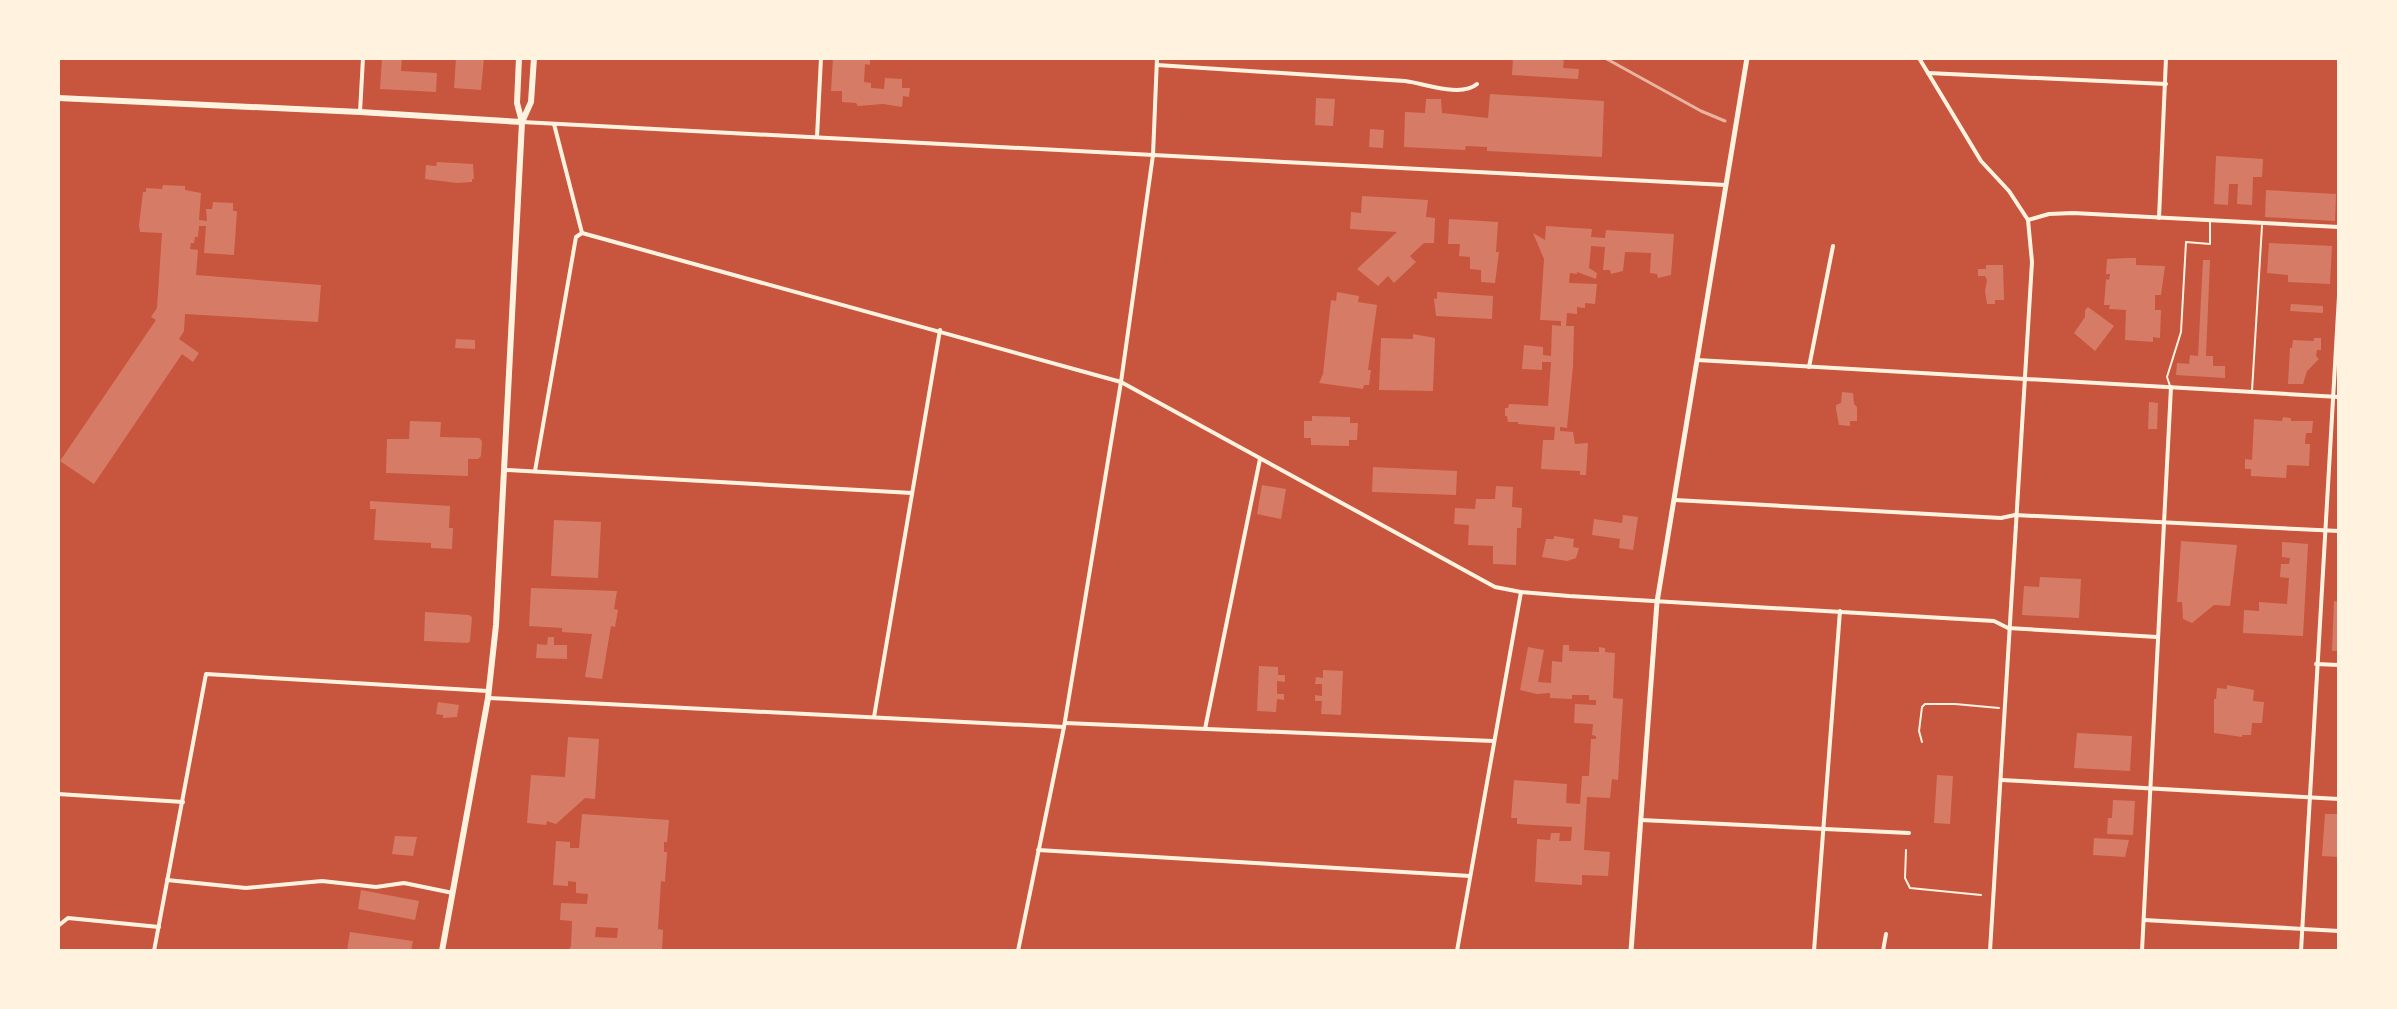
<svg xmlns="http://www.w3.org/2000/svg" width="2397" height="1009" viewBox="0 0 2397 1009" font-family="Cabin,sans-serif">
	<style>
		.building { fill: #d67c66; fill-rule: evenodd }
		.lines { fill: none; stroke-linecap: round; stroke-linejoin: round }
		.path { stroke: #fff3e0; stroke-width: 2 }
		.service { stroke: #fff3e0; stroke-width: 2 }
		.minor { stroke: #fff3e0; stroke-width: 4 }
		.tertiary { stroke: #fff3e0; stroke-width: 5 }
		.primary { stroke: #fff3e0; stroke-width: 6 }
		.rail { stroke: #e9b49f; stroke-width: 3 }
	</style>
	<rect width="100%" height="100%" fill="#c8553d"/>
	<g class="building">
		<path d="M382 58H402L401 71 437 73 436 92 380 89Z"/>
		<path d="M456 58H484L481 90 454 88Z"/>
		<path d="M833 58H870V65L865 64 864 82 871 83V88L884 89 885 78 902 79V88H910L909 97 903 96 902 107 883 104 858 106 856 103 842 102V91H831Z"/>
		<path d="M1513 58H1559L1564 61 1563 68 1579 69 1578 79 1512 75Z"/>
		<path d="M1490 94 1604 101 1602 157 1487 151V147L1466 146 1465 150 1404 147 1405 112 1425 113 1426 99H1441L1442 113 1488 118Z"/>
		<path d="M1316 98 1335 99 1333 126 1315 125Z"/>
		<path d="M1370 129 1384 130 1383 148 1369 147Z"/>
		<path d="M2216 156 2263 159 2262 177H2253L2252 205 2237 204 2238 184H2229L2228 205 2214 204Z"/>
		<path d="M437 162 473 164 474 179H472V182L457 183 425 179 426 165 436 166Z"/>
		<path d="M163 185 185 186V190L201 193 199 220 207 221 206 209H212L213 202 233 203V211H237L234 255 204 253 206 226H199L198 237H195L194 243H191L190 249 198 250 196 275 321 285 318 322 185 314 184 331 179 339 199 353 193 362 182 354 94 484 60 461 156 320 151 317 157 308 162 233 140 232 139 225 143 192H146V188L162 189Z"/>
		<path d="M2266 190 2336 194 2335 221 2265 217Z"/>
		<path d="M1362 196 1428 200 1426 217 1435 218 1434 243H1424L1410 256 1416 262 1394 283 1388 276 1378 286 1357 269 1397 232 1350 229 1351 212 1361 213Z"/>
		<path d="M1449 219 1498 222 1496 252H1499L1495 283 1481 282V270L1470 269V257L1459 256 1460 244H1448Z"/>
		<path d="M1546 226 1592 229 1591 237 1605 238 1606 230 1674 234 1671 275 1658 278 1657 274 1650 273 1651 253 1625 252 1623 271 1611 274 1610 270H1603L1605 247 1591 246 1589 268 1597 273 1596 279 1577 272V274L1570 273 1569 283 1597 284 1595 304 1585 303V308L1577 307V314L1567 313 1566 326H1574L1573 366 1567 428 1560 427V431L1573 432 1575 444 1588 443 1586 475H1580V471L1541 469 1543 440H1554L1555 427 1518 424V422H1508L1507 416H1505V408H1508L1509 404 1548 406 1551 362H1542V370L1522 369 1524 345 1543 347V355L1551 356 1552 325 1561 326V321L1540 320 1544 259 1533 233 1545 240Z"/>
		<path d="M2269 243 2332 246 2330 284 2288 282V275L2267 273Z"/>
		<path d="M2127 258H2136V265L2165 266 2161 295H2155V310H2161L2160 338 2153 337V342L2125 340 2126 310 2109 309 2110 305H2104L2106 279 2109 280 2110 274H2106L2107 259Z"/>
		<path d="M2203 260H2210L2206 356H2213V366H2225V378L2176 375 2177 363 2189 364 2190 355 2198 356Z"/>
		<path d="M1986 265H2003L2004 300H1995V304H1987L1985 291 1987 280 1985 276H1978V269H1986Z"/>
		<path d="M1337 292 1359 296 1358 302 1377 305 1368 370H1371L1369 385H1364L1363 389 1319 383 1323 374 1331 300 1336 301Z"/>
		<path d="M1437 292 1493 296 1492 319 1436 316 1434 298 1437 299Z"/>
		<path d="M2291 304 2323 306V313L2290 311Z"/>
		<path d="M2088 307 2114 326 2095 351 2074 333 2085 317V310Z"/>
		<path d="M1413 334 1435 338 1433 391 1379 390 1381 338 1413 339Z"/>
		<path d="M2314 338H2321V350H2317L2316 356 2319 359 2307 371 2303 384H2288L2290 348H2292L2293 340 2314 341Z"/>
		<path d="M456 339 475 340V349L455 348Z"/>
		<path d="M1842 392 1853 393 1854 404 1857 407V421H1850V426L1839 425 1836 409V405L1841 403Z"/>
		<path d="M2149 402 2158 403 2157 429H2148Z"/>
		<path d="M1312 416 1350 417V423H1358L1357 440H1349V446L1311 445V438H1304V421H1312Z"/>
		<path d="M2283 417 2291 418V421H2313L2312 433H2306L2305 444H2310L2309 466 2287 465 2286 478 2251 476V469H2245V459L2252 460 2254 419 2282 421Z"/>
		<path d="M410 421 441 422 440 437 479 438 482 441 481 456 478 459H468V476L386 473 387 439H409Z"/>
		<path d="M1373 467 1457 471 1456 495 1372 492Z"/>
		<path d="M1262 485 1286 489 1281 519 1257 514Z"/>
		<path d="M1496 486 1513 487 1512 507 1522 508 1521 528H1517L1516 565 1493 564V546L1468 545 1469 525 1454 524 1455 508 1475 509 1476 499H1495Z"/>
		<path d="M370 501 450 506 449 528H453L452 549 431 548V543L374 540 376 509H370Z"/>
		<path d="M1623 515 1638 517 1633 550 1619 548 1620 539 1592 535 1594 519 1622 523Z"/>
		<path d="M554 520 601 522 598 578 551 576Z"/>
		<path d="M1554 536 1574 539 1573 547 1579 548 1576 558 1567 561 1542 557 1546 539H1554Z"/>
		<path d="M2181 541 2237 545 2230 606 2214 605 2192 623 2183 619 2182 602H2177Z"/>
		<path d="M2282 542 2308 544 2303 636 2243 633 2244 610 2259 611V602L2287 604 2289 578 2280 577 2281 564H2289L2290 558 2282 557Z"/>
		<path d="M2040 577 2081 579 2079 618 2022 615 2024 586 2039 587Z"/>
		<path d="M531 588 617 591 614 609 618 610 615 627 611 626 602 679 585 677 592 634 562 632V628L529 626Z"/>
		<path d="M2334 601 2339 602V651H2332Z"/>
		<path d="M425 612 469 615 472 617 470 641 468 643 424 641Z"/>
		<path d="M548 637H554V645H567V659L536 658 537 644 547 645Z"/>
		<path d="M1563 645H1569V651L1599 652V647L1605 648V652L1615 653 1613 698 1623 699 1618 780 1612 779 1610 798 1587 797 1584 850 1610 852 1608 876 1582 875V885L1535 882 1537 839 1550 840 1551 833H1560L1559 841H1571L1572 827 1517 824V818H1511L1514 780 1567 784 1566 803 1580 804 1582 776H1589L1591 739H1596V736L1592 735 1593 724 1574 723 1575 704 1596 705V700H1589V695H1572V699L1550 698V693L1537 694 1520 690 1528 647 1544 650 1538 682 1551 683 1552 661 1562 662Z"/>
		<path d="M1259 666 1278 667V675H1285V682L1277 681V694H1284V700L1277 699 1276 712 1257 711Z"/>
		<path d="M1323 670 1343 671 1341 715 1321 714 1322 701H1315V695L1322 696V684H1315L1316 677 1323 678Z"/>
		<path d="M2227 685 2254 690 2253 701 2264 702 2262 723H2252L2251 735H2242V737L2214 733V699H2216L2217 688 2227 689Z"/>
		<path d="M438 702 459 705 457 717 443 718V715L436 714Z"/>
		<path d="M2077 733 2132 736 2130 771 2074 768Z"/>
		<path d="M568 737 599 739 595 799 585 798 556 824 547 821 546 825 527 823 531 775 565 777Z"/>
		<path d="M1937 775 1953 776 1950 824 1934 823Z"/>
		<path d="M2113 800 2135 801 2133 835 2107 834 2108 818H2112Z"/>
		<path d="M582 814 669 820 667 842H664V852H667L665 882 661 881 658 929 663 930 662 951H568L571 946 572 921 560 920 561 903 587 904 588 894 576 893V882L568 881V886L553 885 556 841 570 842V848H579ZM596 927 618 928 617 938 595 937Z"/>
		<path d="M2325 814H2339V857L2322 856Z"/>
		<path d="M395 836 417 837 413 856 392 854Z"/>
		<path d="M2094 838 2129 840 2125 857 2093 855Z"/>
		<path d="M361 890 419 901 415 920 358 909Z"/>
		<path d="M350 932 413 941 411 951H347Z"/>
	</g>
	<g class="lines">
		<g class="path">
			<path d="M1922 742 1919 731 1922 707 1925 704H1955L1999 708"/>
			<path d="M1906 850 1905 878 1910 888 1981 895"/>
		</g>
		<g class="service">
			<path d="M2170 386 2167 377 2181 332 2186 242 2210 244V221"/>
			<path d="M2252 391 2262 226"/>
		</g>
		<g class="minor">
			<path d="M1919 58 1981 161 2009 191 2028 220 2032 262 1990 951"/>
			<path d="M1157 65 1405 81C1423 83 1461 98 1477 84"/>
			<path d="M1928 73 2166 84"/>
			<path d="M360 112 363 58"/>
			<path d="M522 122 1726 185"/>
			<path d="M817 137 821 58"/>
			<path d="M2159 218 2166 58"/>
			<path d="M2028 220 2049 214 2073 213 2339 227"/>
			<path d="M582 233 1121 382 1495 587 1521 592 1569 596 1994 621 2008 628 2157 637"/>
			<path d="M1697 360 2339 397"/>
			<path d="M1809 367 1833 246"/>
			<path d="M506 470 912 493"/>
			<path d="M535 471 576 237 582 233 554 124"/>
			<path d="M1675 500 2001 518 2015 515 2339 531"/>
			<path d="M2316 664 2339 665"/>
			<path d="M488 698 1064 727"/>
			<path d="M874 717 940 330"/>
			<path d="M1065 723 1493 741"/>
			<path d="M1205 729 1260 459"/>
			<path d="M2002 780 2339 799"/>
			<path d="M58 794 183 802"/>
			<path d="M1641 820 1909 833"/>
			<path d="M1038 850 1470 876"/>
			<path d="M167 880 246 888 322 881 376 887 404 883 453 893"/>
			<path d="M2144 920 2339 931"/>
			<path d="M58 926 68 918 159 927"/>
			<path d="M154 951 206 674 488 691"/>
			<path d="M1018 951 1064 727 1121 382 1153 155 1157 58"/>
			<path d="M1457 951 1521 592"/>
			<path d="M1814 951 1840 611"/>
			<path d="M1883 951 1886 934"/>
			<path d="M2142 951 2171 387"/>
			<path d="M2301 951 2339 296"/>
		</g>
		<path class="tertiary" d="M1631 951 1657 602 1747 58"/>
		<g class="primary">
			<path d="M58 98 360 112 522 122"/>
			<path d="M522 122 531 102 534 58"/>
			<path d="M442 951 488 698 496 625 522 122 517 103 519 58"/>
		</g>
		<path class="rail" d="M1605 58 1701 111 1725 121"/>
	</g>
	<rect width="2397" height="1009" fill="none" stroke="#fff3e0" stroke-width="120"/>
</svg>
